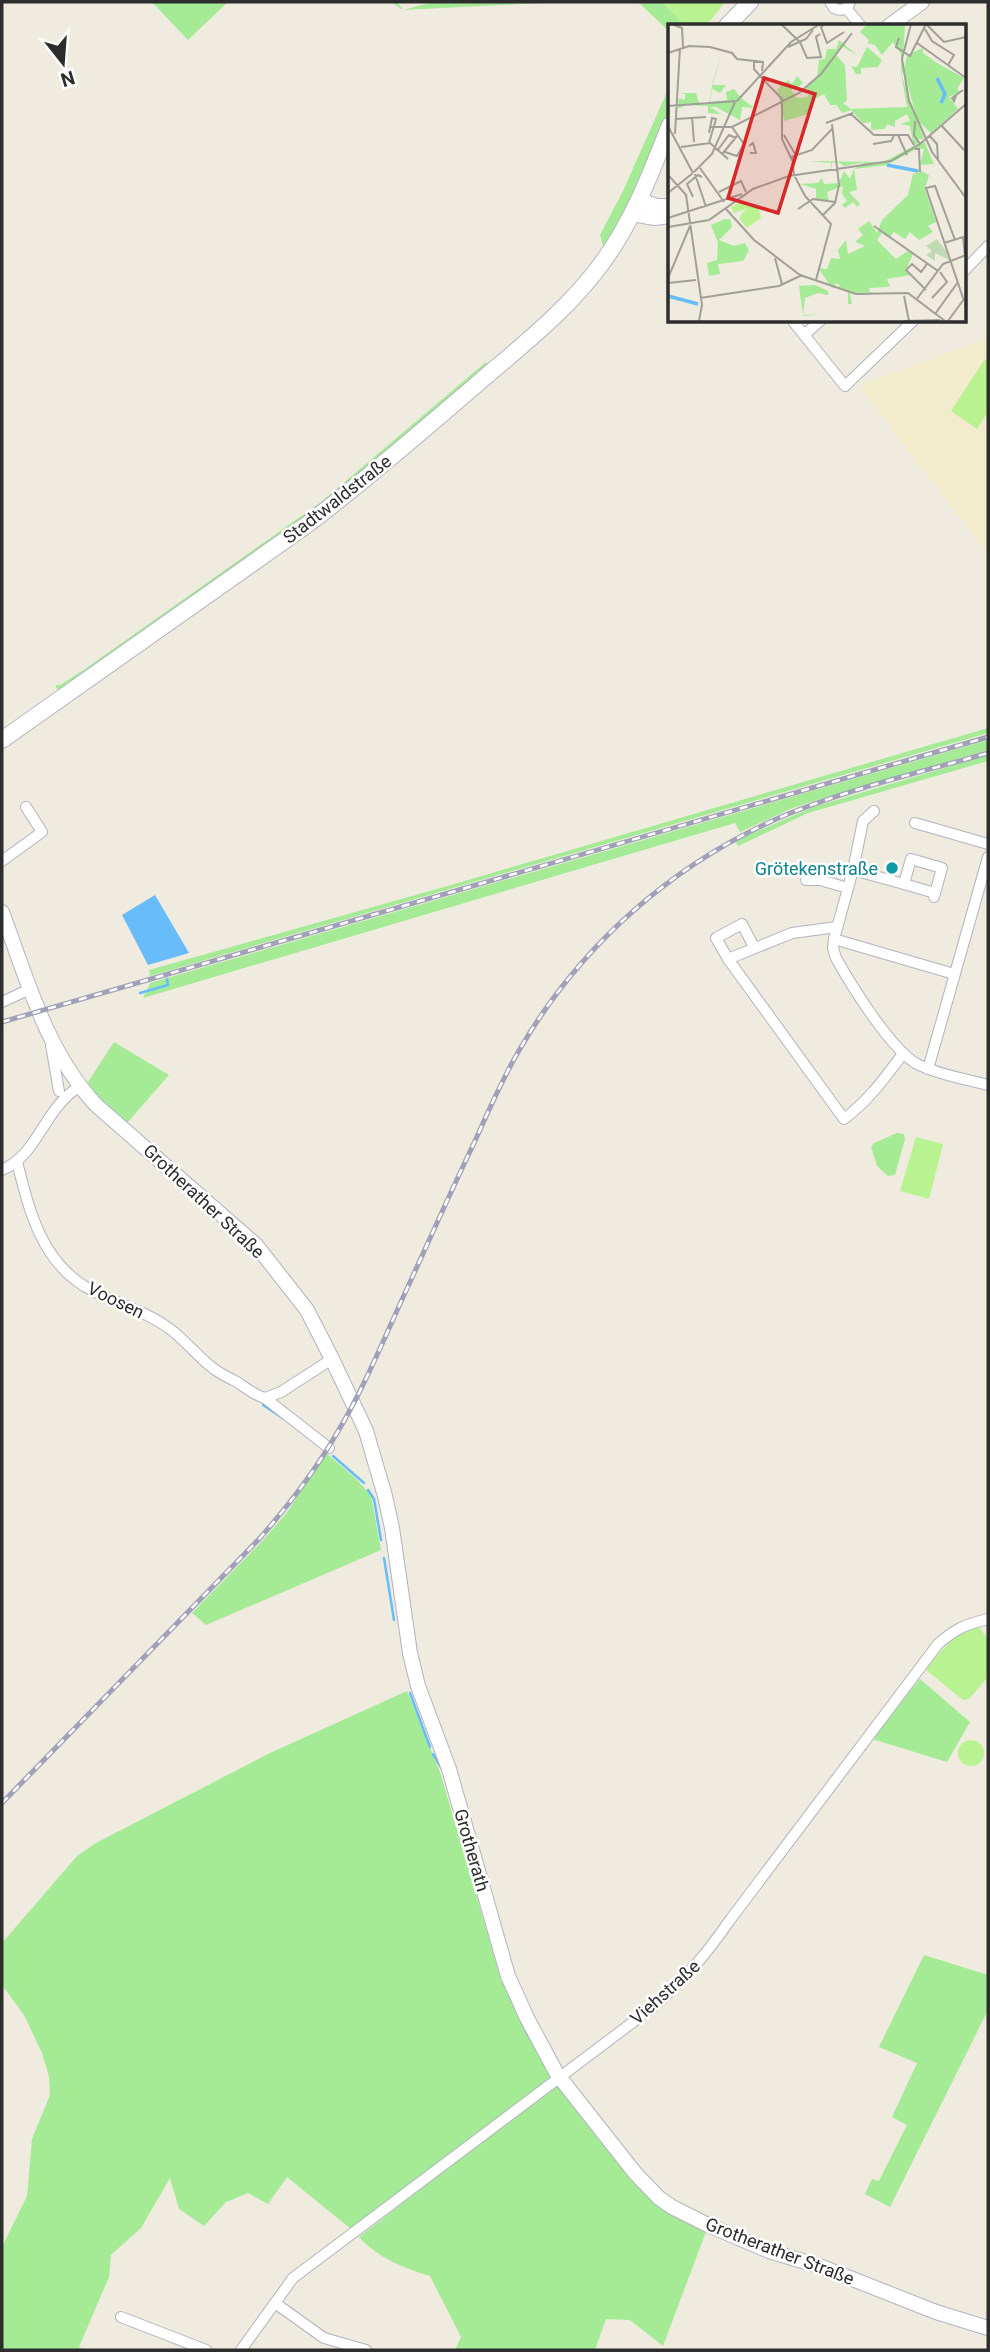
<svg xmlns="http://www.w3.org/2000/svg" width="990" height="2352" viewBox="0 0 990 2352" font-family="Roboto,sans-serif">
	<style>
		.education { fill: #f2eccc }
		.green { fill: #a5eb96 }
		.pitch { fill: #b9f391 }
		.water { fill: #68bcfa }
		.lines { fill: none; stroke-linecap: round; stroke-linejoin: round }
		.stream { stroke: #68bcfa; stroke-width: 2.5 }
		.minor-casing { stroke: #b2b3c1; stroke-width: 12 }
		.tertiary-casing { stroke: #b2b3c1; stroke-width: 16 }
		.secondary-casing { stroke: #b2b3c1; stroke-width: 18 }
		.minor { stroke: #fff; stroke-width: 10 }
		.tertiary { stroke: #fff; stroke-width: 14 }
		.secondary { stroke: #fff; stroke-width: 16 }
		.rail-casing { stroke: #a0a0b9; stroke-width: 5 }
		.rail { stroke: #fff; stroke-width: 2.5; stroke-dasharray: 8; stroke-linecap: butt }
		.culture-dot { fill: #0f9aa8; stroke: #fff; stroke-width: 2.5 }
		.labels { text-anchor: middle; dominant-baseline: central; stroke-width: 5; stroke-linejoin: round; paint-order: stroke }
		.street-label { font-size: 18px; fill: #2d2d2d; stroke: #fff }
		.culture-label { font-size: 18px; fill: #0d838f; stroke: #fff; text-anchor: end }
		.inset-river { fill: none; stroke: #68bcfa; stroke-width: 3.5 }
		.inset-road { fill: none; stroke: #a19f97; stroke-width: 2 }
		.view { fill: #d62828; fill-opacity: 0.15; stroke: #d62828; stroke-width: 3.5 }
		.inset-edge { fill: none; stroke: #2d2d2d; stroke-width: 3.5 }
	</style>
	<rect width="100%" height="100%" fill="#efebde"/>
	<path class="education" d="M988 338V554L862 390 864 384Z"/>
	<g class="green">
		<path d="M152 2H228L188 40Z"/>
		<path d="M391 2H397L403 10 433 2H562L403 10Z"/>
		<path d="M638 2H662L686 26H670V32Z"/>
		<path d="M670 85V109L638 190 614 235 596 260 603 246 600 235 623 191Z"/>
		<path d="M486 362 487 368 358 479 62 690H58L55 685H60L85 669 321 502Z"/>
		<path d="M988 728V733L150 976 149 970 451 885Z"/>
		<path d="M988 740V750L823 798 790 809 740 832 735 823 143 998 150 983Z"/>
		<path d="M988 755V761L808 813 738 846 735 841 813 807Z"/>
		<path d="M114 1042 169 1075 127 1123 86 1085Z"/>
		<path d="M897 1133 904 1134 905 1139 895 1175 888 1176 877 1166 871 1147 874 1143Z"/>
		<path d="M325 1452 355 1478 371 1495 381 1550 206 1625 192 1613 265 1538 288 1511Z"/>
		<path d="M920 1679 970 1722 947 1762 872 1739Z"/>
		<path d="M407 1691 440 1772 502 1983 506 1982 530 2033 639 2186 707 2229 663 2346 630 2320 606 2319 595 2350H455L461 2337 430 2276C404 2268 378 2258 359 2237L426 2185 419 2177 351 2229 287 2177 268 2204 248 2193 226 2202 204 2226 179 2209 170 2178 141 2228 111 2255 109 2277 79 2347 84 2350H2V2247L27 2196 32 2139 50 2095 49 2077 42 2053 24 2015 2 1985V1943L77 1856 96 1843 270 1753Z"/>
		<path d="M924 1955 988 1975V2010L890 2207 865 2194 872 2179 879 2181 907 2125 892 2117 917 2063 879 2047Z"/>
	</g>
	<g class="pitch">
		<path d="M662 2H725L706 26H686Z"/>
		<path d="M985 359 988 361V412L977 429 951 411Z"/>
		<path d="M916 1137 943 1144 929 1199 900 1191Z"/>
		<path d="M979 1627 988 1639V1677L969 1699 963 1700 926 1670C941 1650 954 1633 979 1627Z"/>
		<circle cx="971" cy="1753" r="13"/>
	</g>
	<path class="water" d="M155 895 189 953 148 965 122 915Z"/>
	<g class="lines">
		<g class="stream">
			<path d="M140 993 168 985 167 979"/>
			<path d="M263 1405 284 1419"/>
			<path d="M333 1456 364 1483"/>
			<path d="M368 1490 374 1499 381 1540"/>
			<path d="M384 1558 394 1620"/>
			<path d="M410 1693 430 1747"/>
			<path d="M433 1754 442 1769"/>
			<path d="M526 2031 533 2043"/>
		</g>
		<defs>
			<g id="minor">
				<path d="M830 2 834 8C841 12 848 9 850 2"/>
				<path d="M846 8 861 26"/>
				<path d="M964 271 988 246"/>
				<path d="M792 320 845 386 914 320"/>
				<path d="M804 335 821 320"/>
				<path d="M874 811 863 821 853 870 834 939 833 948 836 958C851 985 893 1053 919 1065 940 1075 966 1079 988 1085"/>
				<path d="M915 823 988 844"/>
				<path d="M2 861 42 832 26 807"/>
				<path d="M853 870 904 884"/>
				<path d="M806 880H820L848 888"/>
				<path d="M934 897 942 868 911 859 904 884 935 893"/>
				<path d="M837 927 792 933 728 959 844 1119C868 1101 884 1079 902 1055"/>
				<path d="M834 939 954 974"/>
				<path d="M728 959 716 938 742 924 754 947"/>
				<path d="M2 1002 30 989"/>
				<path d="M51 1045 59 1091"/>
				<path d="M928 1069 988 857"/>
				<path d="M17 1162C29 1209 40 1258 84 1286 111 1302 143 1309 170 1329 186 1341 198 1357 214 1369 221 1374 229 1378 237 1382 246 1388 254 1395 265 1398L329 1448"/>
				<path d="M2 1170C39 1154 44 1108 79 1087"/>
				<path d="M265 1398 281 1392 332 1359"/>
				<path d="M275 2303 324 2338 366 2350"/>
				<path d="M121 2317 206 2350"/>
				<path d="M241 2350 293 2278 653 2007C686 1978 705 1956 730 1920L938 1644C955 1629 966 1624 988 1619"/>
			</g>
			<g id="tertiary">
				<path d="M889 26 922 2"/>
				<path d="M640 200 657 206H670"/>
				<path d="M632 214 655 218 670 216"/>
				<path d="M2 912C27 979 46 1051 96 1105L256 1245 307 1310 332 1359 366 1431 385 1496 392 1528 410 1653 418 1686 449 1769 508 1976 527 2018 557 2074 635 2173 659 2198 672 2207 708 2225 769 2251 822 2267 936 2312 988 2328"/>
			</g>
			<g id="secondary">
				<path d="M727 26 750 2"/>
				<path d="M2 740 308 524C366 480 421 432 476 385 520 347 568 310 602 263 633 221 651 173 670 125"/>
			</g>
		</defs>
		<use href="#minor" class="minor-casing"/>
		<use href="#tertiary" class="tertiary-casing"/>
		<use href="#secondary" class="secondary-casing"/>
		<use href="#minor" class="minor"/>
		<use href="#tertiary" class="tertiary"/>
		<use href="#secondary" class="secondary"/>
		<defs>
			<g id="rail">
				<path d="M2 1022 988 737"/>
				<path d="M2 1803 260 1538C289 1505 315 1471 337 1433 366 1385 387 1331 411 1280 432 1234 453 1187 475 1141 488 1112 501 1082 517 1054 578 947 673 862 788 814 852 788 922 772 988 753"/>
			</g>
		</defs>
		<use href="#rail" class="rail-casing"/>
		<use href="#rail" class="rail"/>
	</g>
	<circle class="culture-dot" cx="892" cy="868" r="7"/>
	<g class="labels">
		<g class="street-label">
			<text transform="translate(337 499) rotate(-38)">Stadtwaldstraße</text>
			<text transform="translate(204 1201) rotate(43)">Grotherather Straße</text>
			<text transform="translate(116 1300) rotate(26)">Voosen</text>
			<text transform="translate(472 1850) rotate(74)">Grotherath</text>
			<text transform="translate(665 1992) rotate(-42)">Viehstraße</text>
			<text transform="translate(780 2251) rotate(21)">Grotherather Straße</text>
		</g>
		<g class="culture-label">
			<text x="878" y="868">Grötekenstraße</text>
		</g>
	</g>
	<g transform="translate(668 24)">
		<rect width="298" height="298" fill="#efebde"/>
		<path d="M199 0H237L234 53 256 115H248L250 119 246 123 242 102 232 100 242 97 239 90 227 97V103L219 100 217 105 203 106V98L195 99 183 86 174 89 169 82 156 88 170 81H162L156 70 143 77 141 90 116 97 109 65 120 56 124 60 129 52 135 59 129 64 124 61V67L129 74 139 73 142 69 138 64 149 54 151 36 157 35 159 25H168L171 16 190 32 174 22 167 30 177 41 179 77 175 79 183 85 239 83 233 49V30L225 18 214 31 207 21 199 19 201 16 192 8ZM199 23 214 36 210 43 193 44V50H188L183 42 189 43ZM255 24V29L269 39 296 54 289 65 292 68 281 73 290 85 263 109 249 96 236 46 239 31ZM54 27 45 61H58L52 69 44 65 42 78 59 76 58 68 66 65 72 73 64 83 73 74 86 84 74 83 72 96 48 83H42L53 90 40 89V82L18 81 9 85 11 74 17 76V70L11 69H28L31 79H41L45 58ZM256 117 266 140 252 141 256 125 250 124 221 140 251 146 261 151 257 165 268 198 260 202 265 208 251 216 242 208 237 215 226 208 221 214 214 209 209 216 228 235 240 227 245 230 238 246 243 251 219 255 222 262 219 263 201 264 202 268H216L182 269 184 280H180V268L170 265 172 261 166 259 168 263 164 264 150 244 159 245 163 234 172 235 170 226 178 216 180 230 197 222 187 218 195 211 190 205 201 197 209 209 214 196 240 171 245 150 252 148 219 141 186 145 197 138 176 142 170 138 164 139V148L163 139 140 137 215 138ZM186 145 189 166 181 168 192 180 189 183 185 178 177 184 174 181 179 177 174 170 175 162 159 168 161 177 148 175V165L132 160 150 159 154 154 156 160 171 159 176 147 182 155ZM57 195H62L64 203 51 216 66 222 77 219 81 227 75 237 50 240 52 250 41 252 39 239 49 236 50 219 43 201ZM147 261 160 267V271L150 269 137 274 135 291 151 290 135 292 131 262Z" fill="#a5eb96"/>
		<path d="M269 215 278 227 281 236 267 229V237L258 231 264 227 258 222Z" fill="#c0dbb3"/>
		<path d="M75 177 78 182 90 183 93 194 79 204 71 194 78 185 66 189 63 183Z" fill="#b9f391"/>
		<path class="inset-river" d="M269 54 277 70 273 79M219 141 250 147M0 272 30 280"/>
		<path class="inset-road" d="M4 0 14 4 15 23M113 0 132 18 139 34 153 33 148 13 152 10M157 0 153 3 159 19 176 8M243 0 234 35 241 77 264 128 298 174M258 0 276 18 298 13M257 5 264 17 286 31 280 41M231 14 228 23 242 32 258 0M249 19 298 54M120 23 138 15 145 6M0 29 21 22 42 23 64 29 69 35 95 38 94 47M86 36V45L94 54M92 52 114 75V115L124 136M288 72 286 77 284 74 295 66M0 82 69 77 123 18 152 0M183 90 206 111H230L239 131M24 93 26 118M8 95 38 93M247 97 246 111 252 120M158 99 185 89M273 101 296 126M0 102 25 149M41 103H64L131 69 153 50 184 9M41 109 44 94 48 95 41 119M7 110 12 24M116 111 127 130M230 111H240L246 121M261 111 269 120 270 136M205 120 223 117 226 112M81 122 85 119 88 129H82M13 123 42 119 60 135M247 125H251L252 148M49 127 61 111 68 114M57 128 69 132 76 120 64 103M55 129 69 112M123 133 144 126 164 105M124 133 126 151 137 172 163 200 148 256M32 144 56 178M26 148 44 130 67 78M27 150 38 183M1 152 19 172M51 168 73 157 78 168M0 169 25 149M18 171 34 281 31 297M25 173 19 160 30 151 34 153M58 185 86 216 132 251 188 270 240 269 277 297M130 185 145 175 167 178M155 191 167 179 171 161 164 100M0 194 74 170M206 202 270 247M0 203 41 196 85 165 121 152 223 137 252 120 298 80M287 216 267 162 258 164 296 277M276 219 295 213 297 232M107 234 114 260M0 254 22 202M0 259 28 256M258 266 238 246 244 240 253 248 259 240M236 272 241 297M32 274 111 262 134 251M264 274 279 258 272 248M248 276 275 240 298 231M267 290 290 258M236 297 272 296M280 297 296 275"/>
		<path class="view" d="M96 54 147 70 110 189 60 174Z"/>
		<rect width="298" height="298" class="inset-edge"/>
	</g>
	<rect width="990" height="2352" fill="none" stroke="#2d2d2d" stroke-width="7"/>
	<g transform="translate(63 63) rotate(163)" stroke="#ffffff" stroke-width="5" paint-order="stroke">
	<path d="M0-5L12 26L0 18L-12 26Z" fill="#2d2d2d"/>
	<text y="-10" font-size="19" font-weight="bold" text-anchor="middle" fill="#2d2d2d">N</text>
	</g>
</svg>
